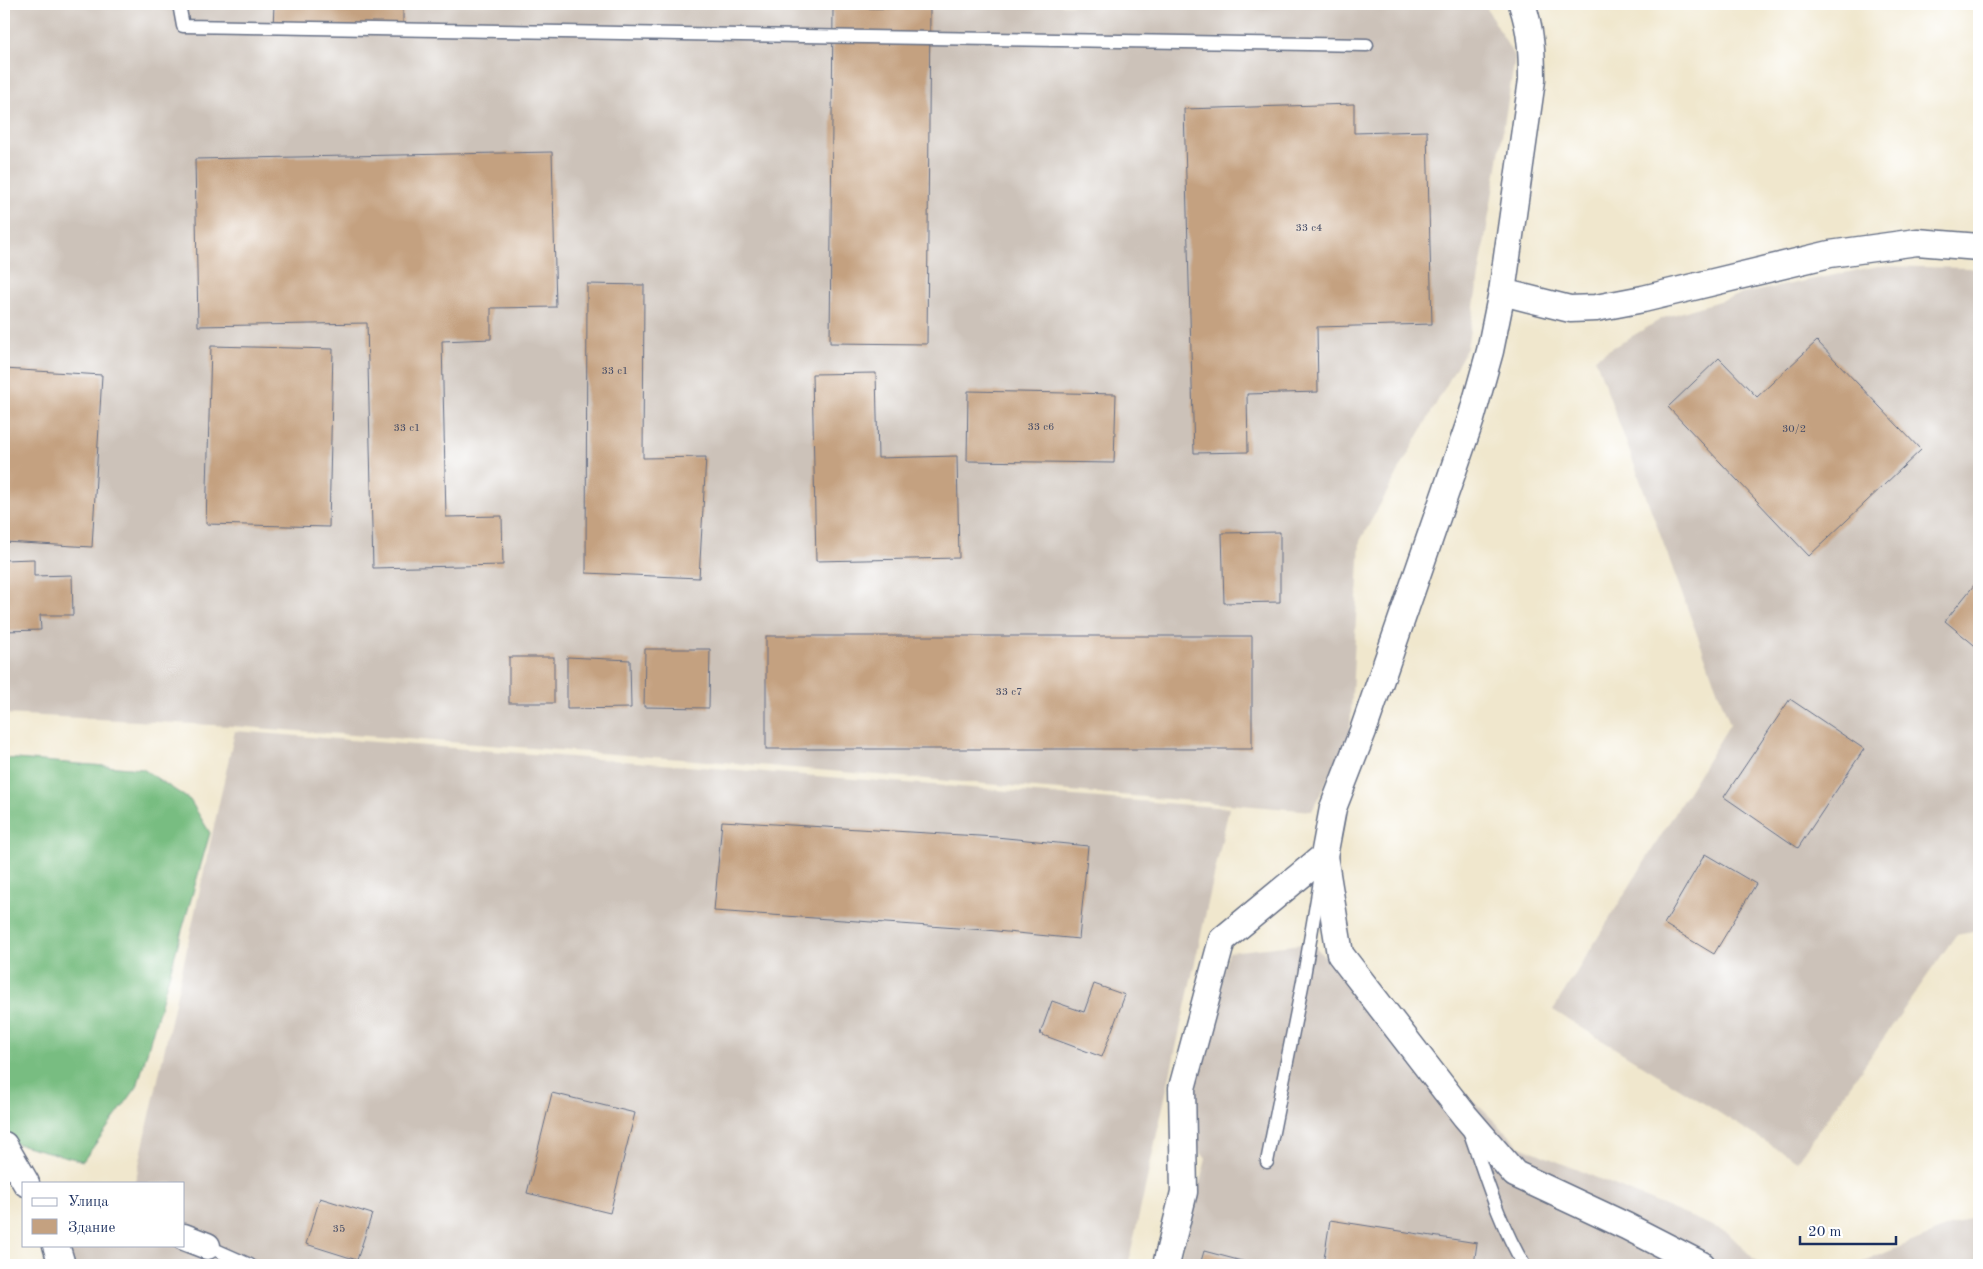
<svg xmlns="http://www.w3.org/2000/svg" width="1983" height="1269" viewBox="0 0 1983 1269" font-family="'Old Standard TT',serif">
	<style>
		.industrial { fill: #ccc2b9 }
		.forest { fill: #78bd81; stroke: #4a7670 }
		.building { fill: #c4a180 }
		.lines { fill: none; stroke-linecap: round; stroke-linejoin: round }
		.lane-casing { stroke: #666f85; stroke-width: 15 }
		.street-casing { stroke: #666f85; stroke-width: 29 }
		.lane { stroke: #fff; stroke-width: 12 }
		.street { stroke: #fff; stroke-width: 26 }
		.labels { text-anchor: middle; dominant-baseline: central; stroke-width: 4.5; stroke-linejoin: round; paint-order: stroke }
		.number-label { font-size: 11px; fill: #454c66 }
	</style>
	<rect width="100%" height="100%" fill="#fff"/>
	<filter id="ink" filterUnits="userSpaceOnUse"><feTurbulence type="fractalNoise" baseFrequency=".02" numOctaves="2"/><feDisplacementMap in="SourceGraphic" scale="10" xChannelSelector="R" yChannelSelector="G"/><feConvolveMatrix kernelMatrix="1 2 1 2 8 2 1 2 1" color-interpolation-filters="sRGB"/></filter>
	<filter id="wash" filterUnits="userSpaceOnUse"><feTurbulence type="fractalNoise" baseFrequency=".0096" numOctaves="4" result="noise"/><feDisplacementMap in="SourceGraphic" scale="20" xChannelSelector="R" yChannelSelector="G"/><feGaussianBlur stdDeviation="1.12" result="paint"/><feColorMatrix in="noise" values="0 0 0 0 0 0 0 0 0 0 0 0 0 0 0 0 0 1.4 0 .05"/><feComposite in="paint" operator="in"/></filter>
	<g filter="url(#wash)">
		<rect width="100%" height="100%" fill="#f0e7cd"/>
		<g class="industrial">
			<path d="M4 4 1485 5 1515 58 1467 348 1360 541 1350 733 1312 811 721 762 231 726 4 714Z"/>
			<path d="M1878 266 1969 268 1979 270V931L1956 935 1797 1161 1553 1010 1730 724 1595 358 1663 318 1742 294Z"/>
			<path d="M235 731 1229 808 1128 1265H40L70 1245H184V1183H135Z"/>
			<path d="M1311 943 1520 1146 1727 1232 1760 1265H1178L1206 1159 1192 1141V1079L1229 952Z"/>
			<path d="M1979 1214V1265H1856Z"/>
		</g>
		<path class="forest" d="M4 758 143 769 190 800 210 833 137 1087 83 1161 10 1142 4 1136Z"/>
		<g id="blocks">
			<g class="building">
				<path d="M274 4H403V29L273 28Z"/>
				<path d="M833 8 930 9 927 344 830 343Z"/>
				<path d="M1354 104V133L1427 131 1432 324 1317 327 1318 392 1247 394 1248 452 1194 453 1184 109Z"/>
				<path d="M552 152 556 307 491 308V339L442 341 446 517 502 516 503 565 373 568 367 323 198 326 195 159Z"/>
				<path d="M587 284 644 285 643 458 706 457 699 578 586 573Z"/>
				<path d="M1817 341 1921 450 1809 556 1668 407 1719 358 1757 397Z"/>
				<path d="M211 346 333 349 329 527 206 524Z"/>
				<path d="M4 369 102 375 92 547 4 542Z"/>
				<path d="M876 373 878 458 957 456 959 558 816 561 812 374Z"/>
				<path d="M968 391 1116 394 1114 463 967 461Z"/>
				<path d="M1280 532V602L1224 603 1222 533Z"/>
				<path d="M34 559V576L72 575 73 615H40L41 630 4 631V560Z"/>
				<path d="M1979 579V649L1945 621Z"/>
				<rect x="766" y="636" width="486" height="113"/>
				<path d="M645 649H710L709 708 644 707Z"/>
				<rect x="509" y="657" width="45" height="46"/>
				<path d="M567 657 630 660 631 708 567 709Z"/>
				<path d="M1790 699 1864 749 1798 848 1724 797Z"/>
				<path d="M722 821 996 837 1088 846 1079 939 986 930 714 911Z"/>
				<path d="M1705 854 1756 884 1714 954 1664 924Z"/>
				<path d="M1094 984 1125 995 1102 1057 1040 1034 1052 1001 1084 1012Z"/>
				<path d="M552 1093 635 1113 610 1213 527 1193Z"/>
				<path d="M320 1198 372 1214 357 1260 306 1244Z"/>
				<path d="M1330 1220 1477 1243 1474 1265H1323Z"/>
				<path d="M1204 1251 1257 1265H1200Z"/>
			</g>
		</g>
	</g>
	<g filter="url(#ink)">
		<use href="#blocks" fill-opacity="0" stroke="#666f85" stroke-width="1"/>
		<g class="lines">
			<defs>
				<g id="lane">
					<path d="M179 4 183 26 1367 45"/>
					<path d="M1470 1133C1486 1178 1499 1223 1524 1265"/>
					<path d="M1267 1162 1304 976 1320 881"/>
					<path d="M207 1246 250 1265"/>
				</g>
				<g id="street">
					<path d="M1502 292 1570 309 1596 308 1643 299 1830 254 1917 242 1979 247"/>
					<path d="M1324 856 1340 954 1465 1116 1515 1174 1626 1226 1702 1265"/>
					<path d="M4 1145 26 1183"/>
					<path d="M184 1237 207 1246"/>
					<path d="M56 1245 62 1265"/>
					<path d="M1166 1265 1184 1192 1182 1088 1222 940 1324 856 1333 808 1363 731 1471 419 1490 351 1502 292 1532 80C1532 53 1531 30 1522 4"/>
				</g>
			</defs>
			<use href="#lane" class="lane-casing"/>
			<use href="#street" class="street-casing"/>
			<use href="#lane" class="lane"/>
			<use href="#street" class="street"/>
		</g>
	</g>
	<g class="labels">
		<g class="number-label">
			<text x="1309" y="228">33 с4</text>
			<text x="615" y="371">33 с1</text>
			<text x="1041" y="427">33 с6</text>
			<text x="407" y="428">33 с1</text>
			<text x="1794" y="429">30/2</text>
			<text x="1009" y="692">33 с7</text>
			<text x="339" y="1229">35</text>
		</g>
	</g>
	<rect width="1983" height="1269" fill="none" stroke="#fff" stroke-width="20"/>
	<rect x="22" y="1182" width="162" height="65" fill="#ffffff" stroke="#a4acbf"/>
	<rect x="32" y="1198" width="25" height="8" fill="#ffffff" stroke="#a4acbf"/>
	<text x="68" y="1206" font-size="15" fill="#1b2f5e">Улица</text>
	<rect x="32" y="1219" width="25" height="15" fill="#c4a180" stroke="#a4acbf"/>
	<text x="68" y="1232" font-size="15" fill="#1b2f5e">Здание</text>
	<path d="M1800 1236v8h96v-8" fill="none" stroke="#1b2f5e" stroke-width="2.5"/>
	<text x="1808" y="1236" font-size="15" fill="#1b2f5e" stroke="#ffffff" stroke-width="4" paint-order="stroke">20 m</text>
</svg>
